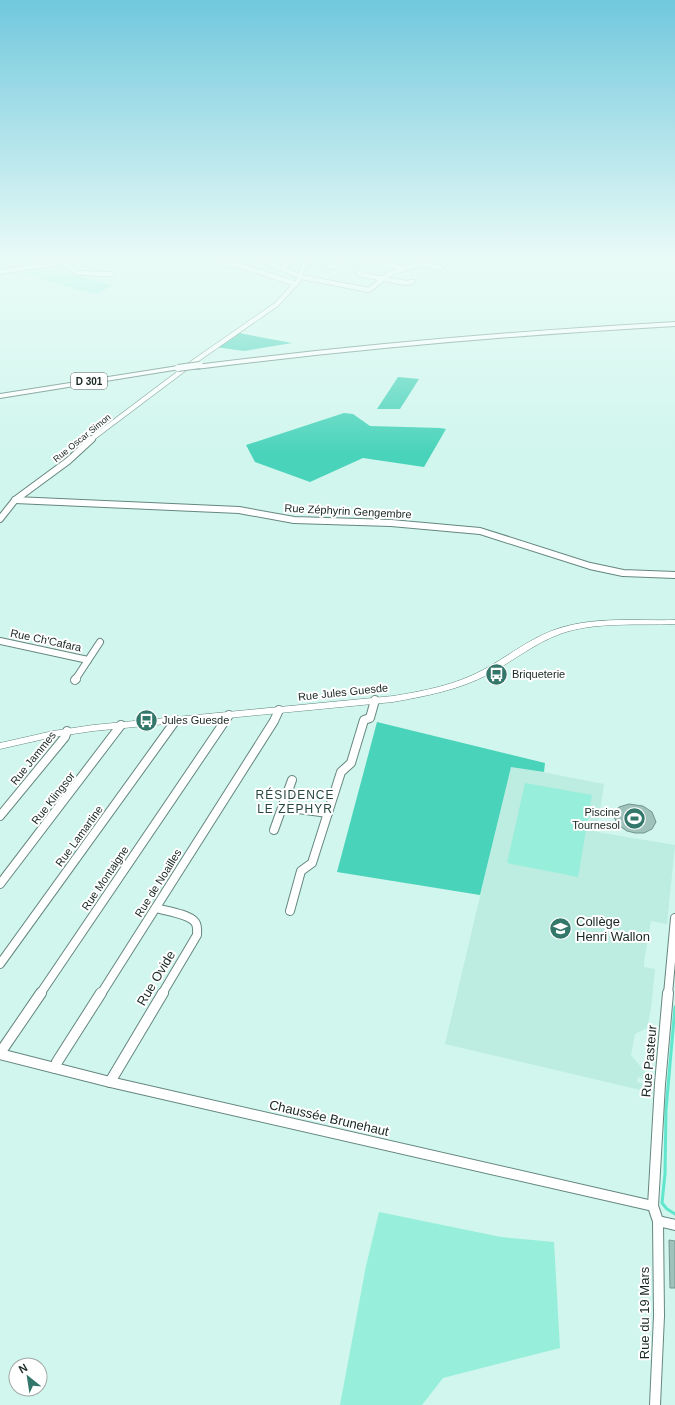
<svg xmlns="http://www.w3.org/2000/svg" width="675" height="1405" viewBox="0 0 675 1405" font-family="Helvetica,sans-serif">
	<style>
		.built { fill: #bdece0 }
		.green { fill: #97eedb }
		.forest { fill: #49d3ba }
		.lines { fill: none; stroke-linecap: round; stroke-linejoin: round }
		.stream { stroke: #60e6cd; stroke-width: 3 }
		.building { fill: #9fc3ba; stroke: #73968e }
		.minor-far3-casing { stroke: #65877f; stroke-width: 5.5 }
		.minor-far2-casing { stroke: #65877f; stroke-width: 8 }
		.minor-far1-casing { stroke: #65877f; stroke-width: 10 }
		.minor-casing { stroke: #65877f; stroke-width: 12 }
		.major-casing { stroke: #65877f; stroke-width: 1 }
		.highway-casing { stroke: #65877f; stroke-width: 2 }
		.minor-far3 { stroke: #fff; stroke-width: 4.5 }
		.minor-far2 { stroke: #fff; stroke-width: 6 }
		.minor-far1 { stroke: #fff; stroke-width: 8 }
		.minor { stroke: #fff; stroke-width: 10 }
		.major { fill: #fff; fill-rule: evenodd }
		.highway { fill: #fff; fill-rule: evenodd }
		.highway-bridge-casing { stroke: #65877f; stroke-width: 8; stroke-linecap: butt }
		.highway-bridge { stroke: #fff; stroke-width: 6 }
		.labels { text-anchor: middle; dominant-baseline: central; stroke-width: 4; stroke-linejoin: round; paint-order: stroke }
		.far-street-label { font-size: 9px; fill: #182723; stroke: #fff }
		.shield { fill: #fff; stroke: #5d6865; stroke-width: 1 }
		.shield-label { font-size: 10px; font-weight: bold; fill: #182723 }
		.street-label { font-size: 11px; fill: #182723; stroke: #fff }
		.poi-label { font-size: 11px; fill: #182723; stroke: #fff; text-anchor: start }
		.neighbourhood-label { font-size: 12px; letter-spacing: 1px; fill: #274841; stroke: #fff }
		.near-poi-label { font-size: 13px; fill: #182723; stroke: #fff; text-anchor: start }
		.near-street-label { font-size: 13px; fill: #182723; stroke: #fff }
	</style>
	<rect width="100%" height="100%" fill="#d0f6ed"/>
	<g class="built">
		<path d="M499 257H565L567 258 547 267Z"/>
		<path d="M511 766 604 784 597 832 675 845 667 924 651 921 644 962V967L655 969 651 1009 647 1028 635 1034 631 1055 650 1078V1081L638 1077 637 1082 648 1085 649 1092 445 1044Z"/>
	</g>
	<g class="green">
		<path d="M52 269 53 270 114 285 96 294 46 281 23 273Z"/>
		<path d="M525 783 592 795 578 877 507 863Z"/>
		<path d="M379 1212 501 1237 554 1242 560 1348 443 1378 422 1405H340L366 1266Z"/>
	</g>
	<g class="forest">
		<path d="M236 332 244 334 292 343 244 351 215 347Z"/>
		<path d="M398 377 419 379 400 409H377Z"/>
		<path d="M344 413 353 414 370 426 440 428 446 429 424 467 363 458 310 482 255 462 246 445Z"/>
		<path d="M377 722 545 763 544 772 511 767 480 895 337 872Z"/>
	</g>
	<g class="lines">
		<path class="stream" d="M675 1007 666 1110 665 1174 662 1203 667 1209 675 1214"/>
	</g>
	<g class="building">
		<path d="M629 804 643 806 652 812 656 822 652 829 644 833H635L627 831 618 825 614 817 615 811 619 807Z"/>
		<path d="M669 1240 675 1241V1288H670Z"/>
	</g>
	<g class="lines">
		<defs>
			<g id="minor-far3">
				<path d="M256 257 301 277 369 290 389 274 418 264 421 261V257"/>
				<path d="M351 257 371 259 405 269"/>
				<path d="M422 258 431 257"/>
				<path d="M230 260 239 263 238 265 231 266 222 261Z"/>
				<path d="M64 262 77 273 111 274"/>
				<path d="M418 264 441 268"/>
				<path d="M238 265 296 284"/>
				<path d="M327 267 338 266 340 257"/>
				<path d="M282 268 285 267 289 257"/>
				<path d="M0 272 94 257"/>
				<path d="M360 272 358 274 406 283 412 282"/>
				<path d="M90 440 195 361 277 304 298 281 307 257"/>
			</g>
			<g id="minor-far2">
				<path d="M15 500 239 510 294 520 391 523 480 531 590 566 623 573 675 575"/>
				<path d="M0 519 15 500 68 461 92 439"/>
				<path d="M0 641 88 660"/>
				<path d="M75 680 100 642"/>
			</g>
			<g id="minor-far1">
				<path d="M75 680 76 679"/>
				<path d="M283 807 328 813"/>
				<path d="M0 816 65 737 67 731"/>
				<path d="M274 830 292 780"/>
				<path d="M0 884 121 725"/>
				<path d="M156 908C166 911 189 914 195 922 198 926 197 931 197 935L162 994"/>
				<path d="M290 911 301 871 312 863 341 772 351 763 364 720 370 718 375 700"/>
				<path d="M0 964 176 720"/>
				<path d="M40 994 229 715"/>
				<path d="M101 994 274 721 279 710"/>
				<path d="M668 994 675 918"/>
			</g>
			<g id="minor">
				<path d="M0 1053 41 993"/>
				<path d="M0 1054 110 1082 653 1206"/>
				<path d="M55 1068 57 1062 101 993"/>
				<path d="M110 1082 163 993"/>
				<path d="M658 1221 675 1225"/>
				<path d="M655 1405 659 1316 658 1221 653 1206 660 1084 668 993"/>
			</g>
			<path id="major" d="M675 620V624C638 626 596 621 560 634 535 643 513 661 489 674 459 690 426 696 393 702L93 731 53 737 0 749V743L53 731 93 725 393 696C424 691 455 685 483 670 507 657 529 639 554 630 592 616 635 621 675 620Z"/>
			<g id="highway">
				<path d="M675 322V326C515 335 355 349 196 369L193 367 196 365C355 345 515 331 675 322Z"/>
				<path d="M178 366 180 367V369L0 398V394Z"/>
			</g>
		</defs>
		<use href="#minor-far3" class="minor-far3-casing"/>
		<use href="#minor-far2" class="minor-far2-casing"/>
		<use href="#minor-far1" class="minor-far1-casing"/>
		<use href="#minor" class="minor-casing"/>
		<use href="#major" class="major-casing"/>
		<use href="#highway" class="highway-casing"/>
		<use href="#minor-far3" class="minor-far3"/>
		<use href="#minor-far2" class="minor-far2"/>
		<use href="#minor-far1" class="minor-far1"/>
		<use href="#minor" class="minor"/>
		<use href="#major" class="major"/>
		<use href="#highway" class="highway"/>
		<defs>
			<path id="highway-bridge" d="M178 368 200 365"/>
		</defs>
		<use href="#highway-bridge" class="highway-bridge-casing"/>
		<use href="#highway-bridge" class="highway-bridge"/>
	</g>
	<linearGradient id="sky" x2="0" y2="1"><stop stop-color="#71c8dd"/><stop offset="0.57" stop-color="#eafbf7"/><stop offset="1" stop-color="#eafbf7" stop-opacity="0"/></linearGradient>
	<rect width="675" height="454" fill="url(#sky)"/>
	<defs>
		<symbol id="bus-disc" viewBox="-11 -11 22 22"><circle r="9.5" fill="#33776a" stroke="#fff"/><path d="M-5-6H5V4H4V6H2V4H-2V6H-4V4H-5ZM-3.5-4V0h7V-4ZM-3.5 1.2v1.5H-2V1.2ZM2 1.2v1.5H3.5V1.2Z" fill="#fff"/></symbol>
		<symbol id="stadium-disc" viewBox="-11 -11 22 22"><circle r="9.5" fill="#33776a" stroke="#fff"/><path d="M0-5a6.5 5 0 1 0 0 10a6.5 5 0 1 0 0-10ZM-3.5-1.8h7v3.6h-7Z" fill="#fff"/></symbol>
		<symbol id="school-disc" viewBox="-11 -11 22 22"><circle r="9.5" fill="#33776a" stroke="#fff"/><path d="M0-5L7-2L0 1L-7-2ZM-4 1L0 2.5L4 1V4Q0 6-4 4Z" fill="#fff"/></symbol>
	</defs>
	<g fill-rule="evenodd">
		<use href="#bus-disc" x="484" y="662" width="25" height="25"/>
		<use href="#bus-disc" x="134" y="708" width="25" height="25"/>
		<use href="#stadium-disc" x="622" y="806" width="25" height="25"/>
		<use href="#school-disc" x="548" y="916" width="25" height="25"/>
	</g>
	<g class="labels">
		<g class="far-street-label">
			<text transform="translate(82 438) rotate(-39)">Rue Oscar Simon</text>
		</g>
		<rect class="shield" x="71" y="373" width="36" height="16" rx="3"/>
		<g class="shield-label">
			<text x="89" y="381">D 301</text>
		</g>
		<g class="street-label">
			<text transform="translate(348 511) rotate(3)">Rue Zéphyrin Gengembre</text>
			<text transform="translate(46 640) rotate(12)">Rue Ch'Cafara</text>
			<text transform="translate(343 692) rotate(-6)">Rue Jules Guesde</text>
			<text transform="translate(33 758) rotate(-51)">Rue Jammes</text>
			<text transform="translate(53 798) rotate(-52)">Rue Klingsor</text>
			<text transform="translate(79 836) rotate(-54)">Rue Lamartine</text>
			<text transform="translate(105 878) rotate(-56)">Rue Montaigne</text>
			<text transform="translate(158 883) rotate(-58)">Rue de Noailles</text>
		</g>
		<g class="poi-label">
			<text x="512" y="674">Briqueterie</text>
			<text x="162" y="720">Jules Guesde</text>
			<text x="620" y="812" text-anchor="end">Piscine<tspan x="620" dy="13">Tournesol</tspan></text>
		</g>
		<g class="neighbourhood-label">
			<text x="295" y="795">RÉSIDENCE<tspan x="295" dy="14">LE ZEPHYR</tspan></text>
		</g>
		<g class="near-poi-label">
			<text x="576" y="921">Collège<tspan x="576" dy="15">Henri Wallon</tspan></text>
		</g>
		<g class="near-street-label">
			<text transform="translate(156 978) rotate(-59)">Rue Ovide</text>
			<text transform="translate(649 1061) rotate(-85)">Rue Pasteur</text>
			<text transform="translate(329 1118) rotate(13)">Chaussée Brunehaut</text>
			<text transform="translate(644 1313) rotate(-90)">Rue du 19 Mars</text>
		</g>
	</g>
	<g transform="translate(28 1377) rotate(330)"><circle r="19" fill="#ffffff" stroke="#a3a9a7"/>
	<path d="M0-3L7 15L0 10L-7 15Z" fill="#33776a"/>
	<text y="-6" font-size="11" font-weight="bold" text-anchor="middle" fill="#182723">N</text>
	</g>
</svg>
